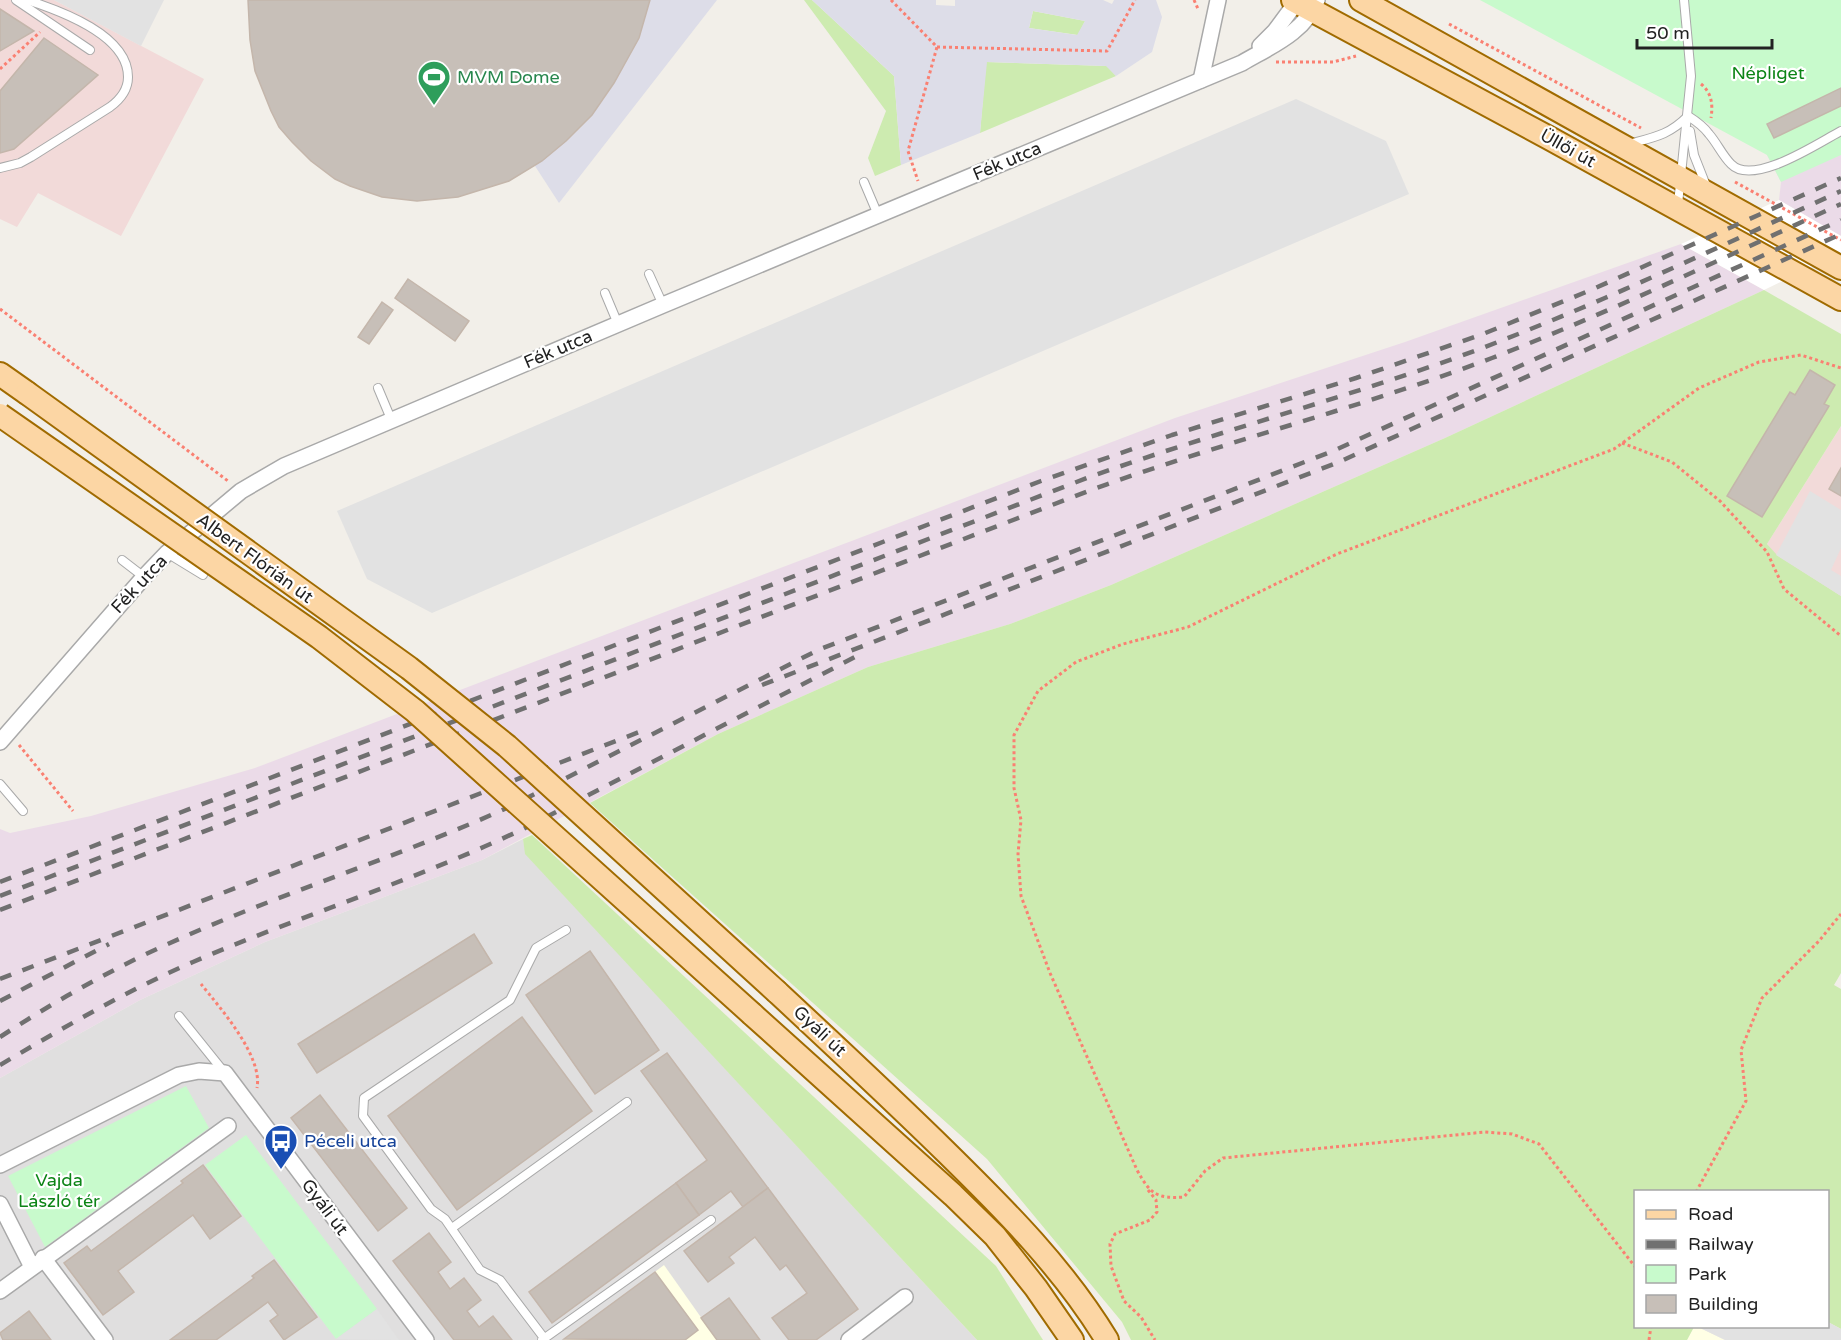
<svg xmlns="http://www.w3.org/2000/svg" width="1841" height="1340" viewBox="0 0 1841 1340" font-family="'Varela Round',sans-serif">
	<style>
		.residential { fill: #e0dfdf }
		.commercial { fill: #f2dad9 }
		.industrial { fill: #ebdbe8 }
		.education { fill: #ffffe5 }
		.grass { fill: #cdebb0 }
		.park { fill: #c8facc }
		.parking { fill: #e2e2e2 }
		.plaza { fill: #dddde8; fill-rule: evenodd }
		.pier { fill: #fff }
		.building { fill: #c7bfb8; stroke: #c4b6ab; stroke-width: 1.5 }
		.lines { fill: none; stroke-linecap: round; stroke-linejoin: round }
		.service-casing { stroke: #a9a9a9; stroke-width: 10 }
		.minor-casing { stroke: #a9a9a9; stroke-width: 18 }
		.primary-casing { stroke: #a06b00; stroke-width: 26 }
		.path { stroke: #fa8072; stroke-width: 3; stroke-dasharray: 3 3; stroke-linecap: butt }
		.service { stroke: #fff; stroke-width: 8 }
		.minor { stroke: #fff; stroke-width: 15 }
		.primary { stroke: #fcd6a4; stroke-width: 22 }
		.rail { stroke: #707070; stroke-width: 4.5; stroke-dasharray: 12 12; stroke-linecap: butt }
		.primary-bridge-casing { stroke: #a06b00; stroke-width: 26; stroke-linecap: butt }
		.primary-bridge { stroke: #fcd6a4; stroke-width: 22 }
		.labels { text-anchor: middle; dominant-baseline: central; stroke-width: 4.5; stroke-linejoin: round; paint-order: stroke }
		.park-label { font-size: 18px; fill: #0c8416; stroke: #fff }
		.leisure-label { font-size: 18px; fill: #27864d; stroke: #fff; text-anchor: start }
		.street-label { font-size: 18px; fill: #222; stroke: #fff }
		.transit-label { font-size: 18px; fill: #164399; stroke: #fff; text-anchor: start }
	</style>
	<rect width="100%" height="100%" fill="#f2efe9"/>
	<path class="residential" d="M523 839 526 854 977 1340H0V1078L140 1000 265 942 482 860Z"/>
	<g class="commercial">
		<path d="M0 0H54L204 79 121 236 38 193 17 227 0 219Z"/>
		<path d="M1841 426V596L1776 555 1767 544Z"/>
	</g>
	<g class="industrial">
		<path d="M1841 86V236L1779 200 1781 182 1767 155Z"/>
		<path d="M1681 244 1764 290 1445 438 1111 585 1010 624 868 667 718 734 482 860 265 942 140 1000 0 1078V829L10 833 91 816 255 768 1175 418 1405 342Z"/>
	</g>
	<g class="education">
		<path d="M664 1265 717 1340H564Z"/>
		<path d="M1694 1327H1698L1725 1340H1687Z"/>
	</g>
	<g class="grass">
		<path d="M804 0H812L894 76 901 165 875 176 868 158 886 111Z"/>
		<path d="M1033 11 1085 21 1078 35 1029 28Z"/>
		<path d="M986 62 1107 66 1116 76 980 133Z"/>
		<path d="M1764 290 1841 334V426L1767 544 1777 555 1841 596V973L1834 985 1841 989V1329L1828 1322V1192H1636V1326L1694 1327 1687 1340H1131L1122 1322 987 1159 590 803 718 734 868 667 1010 624 1111 585 1445 438Z"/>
		<path d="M532 835 996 1266 1043 1340H977L525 854 523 839Z"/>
	</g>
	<g class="park">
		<path d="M1480 0H1841V155L1781 182 1767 155Z"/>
		<path d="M186 1086 209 1128 45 1247 8 1176Z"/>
		<path d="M246 1135 377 1309 336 1339 205 1165Z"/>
	</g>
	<g class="parking">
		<path d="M54 0H164L141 46Z"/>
		<path d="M1296 99 1386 141 1409 194 432 613 367 579 337 511Z"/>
		<path d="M1810 491 1841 510V548L1831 570 1841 576V596L1776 555Z"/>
		<path d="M377 1309 399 1340 336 1339Z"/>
		<path d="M1828 1322 1841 1329V1340H1725L1698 1327 1828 1326Z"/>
	</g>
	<g class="plaza">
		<path d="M650 0H717L559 203 535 166 580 128 603 100 614 83 639 38Z"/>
		<path d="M812 0H936V5L955 6V0H1103L1112 4 1114 0H1156L1162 17 1152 52 1116 76 1106 66 987 62 980 133 901 165 894 76ZM1033 11 1085 21 1077 35 1029 28Z"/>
	</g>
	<path class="pier" d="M1779 200 1841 236V253L1764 290 1681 244Z"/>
	<g class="building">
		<path d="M248 0H650L639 38 614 83 592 115 566 141 542 161 509 181 458 197 417 201 382 197 350 186 335 179 311 161 292 142 279 127 271 111 255 71 250 40Z"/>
		<path d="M0 9 34 31 0 51Z"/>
		<path d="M44 38 98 75 14 149 0 153V91Z"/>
		<path d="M1841 88V106L1774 138 1767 124Z"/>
		<path d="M408 279 469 321 455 341 395 298Z"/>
		<path d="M382 302 393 310 369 344 358 337Z"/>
		<path d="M1810 370 1835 385 1824 404 1829 406 1762 517 1727 496 1790 392 1795 395Z"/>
		<path d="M1841 468V496L1829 489Z"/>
		<path d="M474 934 492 963 317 1073 298 1044Z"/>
		<path d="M590 951 659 1050 595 1094 526 995Z"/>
		<path d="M522 1017 592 1111 457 1210 388 1116Z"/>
		<path d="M667 1053 768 1188 743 1207 731 1191 699 1215 676 1183 707 1160 641 1071Z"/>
		<path d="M320 1095 407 1208 378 1231 291 1118Z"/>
		<path d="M203 1165 241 1216 210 1239 193 1215 118 1271 134 1292 103 1315 64 1263 87 1246 91 1251 183 1183 181 1181Z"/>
		<path d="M676 1183 699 1215 552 1323 529 1292Z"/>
		<path d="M768 1188 858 1309 816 1340H789L772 1318 807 1293 786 1265 780 1270 755 1237 729 1257 734 1263 708 1282 684 1251Z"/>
		<path d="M429 1233 451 1262 438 1272 450 1289 464 1278 481 1300 467 1311 479 1327 493 1316 512 1340H454L393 1261Z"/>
		<path d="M274 1260 317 1317 284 1340 270 1321 278 1315 268 1302 216 1340H170L254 1278 252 1276Z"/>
		<path d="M655 1272 698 1330 685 1340 564 1339Z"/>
		<path d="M729 1298 760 1340H717L701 1318Z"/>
		<path d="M29 1311 51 1340H3L0 1333Z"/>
	</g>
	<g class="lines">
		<defs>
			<g id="service">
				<path d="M16 0 90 50"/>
				<path d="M1688 116C1696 121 1704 127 1709 134 1717 143 1722 155 1731 164 1753 187 1818 143 1841 131"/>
				<path d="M1690 131 1694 155 1707 188"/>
				<path d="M1629 144C1655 137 1669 135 1688 116"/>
				<path d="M0 168 20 163 31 157 110 107C121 99 128 90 128 77 128 35 61 11 27 0"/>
				<path d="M864 182 878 215"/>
				<path d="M1678 204 1691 76 1684 0"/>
				<path d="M649 274 663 305"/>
				<path d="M605 293 618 324"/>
				<path d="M378 388 391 419"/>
				<path d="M167 553 203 575"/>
				<path d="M122 560 144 577"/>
				<path d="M0 784 23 811"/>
				<path d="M179 1016 224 1072"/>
				<path d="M452 1228 627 1102"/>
				<path d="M544 1338 500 1280 480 1270 445 1219 431 1209 363 1116 364 1098 510 1000 536 948 566 930"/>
				<path d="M542 1340 711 1220"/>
			</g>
			<g id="minor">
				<path d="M1260 46 1275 31 1298 0"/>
				<path d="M1201 80 1218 0"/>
				<path d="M0 742 144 577 167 553 241 491 284 466 663 305 1242 63C1269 47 1306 32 1317 0"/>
				<path d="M0 1165 179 1075 199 1071 225 1073 426 1340"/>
				<path d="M0 1204 32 1267"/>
				<path d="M43 1258 105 1340"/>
				<path d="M0 1291 228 1126"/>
				<path d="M849 1340 905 1297"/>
			</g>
			<g id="primary">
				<path d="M1293 0 1551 139 1841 299"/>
				<path d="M1361 0 1841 268"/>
				<path d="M0 374 27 393"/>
				<path d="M777 992C834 1045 891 1098 947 1153 1006 1211 1064 1269 1107 1340"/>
				<path d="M752 1014 953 1195 995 1236 1036 1288 1072 1340"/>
			</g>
		</defs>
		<use href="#service" class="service-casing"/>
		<use href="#minor" class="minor-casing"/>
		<use href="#primary" class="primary-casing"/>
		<g class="path">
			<path d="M891 0 937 47 908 151 918 181"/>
			<path d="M1194 0 1198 9"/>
			<path d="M1449 24 1641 128"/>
			<path d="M937 47 1107 51 1135 0"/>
			<path d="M1276 62H1333L1356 56"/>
			<path d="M0 69 40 32"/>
			<path d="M1701 84C1712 93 1713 105 1711 118"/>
			<path d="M1735 182 1841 240"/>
			<path d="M0 309 228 481"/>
			<path d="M1622 443 1672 462 1720 501 1767 552 1784 589 1841 636"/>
			<path d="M19 745 73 811"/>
			<path d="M201 984C220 1008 263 1056 257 1088"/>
			<path d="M1148 1190 1156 1200 1157 1212 1150 1220 1115 1234 1110 1244 1111 1266 1124 1301 1141 1317 1155 1340"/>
			<path d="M1696 1192 1746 1101 1741 1050 1762 998 1819 941 1841 914"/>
			<path d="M1636 1268 1539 1144 1512 1134 1485 1132 1223 1158 1205 1171 1184 1197C1157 1199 1150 1194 1137 1170L1050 973 1021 896 1018 854 1021 820 1014 788V735L1038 691 1076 662 1123 644 1188 627 1337 554 1614 449 1699 388 1759 362 1801 355 1841 368"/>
			<path d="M1649 1340 1651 1326"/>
		</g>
		<use href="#service" class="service"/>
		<use href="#minor" class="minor"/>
		<use href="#primary" class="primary"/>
		<g class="rail">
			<path d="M762 685 1339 462 1841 234"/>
			<path d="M0 882 1041 481 1172 435 1356 378 1483 334 1591 290 1841 178"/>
			<path d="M0 896 1087 478C1209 434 1335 401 1458 357 1589 309 1714 249 1841 191"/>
			<path d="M0 910 1091 490C1223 442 1360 408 1492 358 1611 312 1725 257 1841 204"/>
			<path d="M0 979 647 729"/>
			<path d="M0 1001 109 944"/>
			<path d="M0 1037C57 1000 117 966 179 939 287 891 401 856 509 807L818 650 1333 451 1841 220"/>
			<path d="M0 1065C63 1028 126 991 193 962 302 915 416 880 523 829L857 656"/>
		</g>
		<defs>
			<g id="primary-bridge">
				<path d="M27 393 409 668 507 746 777 992"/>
				<path d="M0 415 319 637 415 711 752 1014"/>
			</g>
		</defs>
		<use href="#primary-bridge" class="primary-bridge-casing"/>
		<use href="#primary-bridge" class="primary-bridge"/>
	</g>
	<defs>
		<symbol id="stadium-pin" viewBox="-11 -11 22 30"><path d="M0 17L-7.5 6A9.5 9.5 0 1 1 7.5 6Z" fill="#2e9e5b" stroke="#fff"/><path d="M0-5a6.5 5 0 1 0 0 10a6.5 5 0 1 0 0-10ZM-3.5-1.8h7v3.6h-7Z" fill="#fff"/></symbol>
		<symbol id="bus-pin" viewBox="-11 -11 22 30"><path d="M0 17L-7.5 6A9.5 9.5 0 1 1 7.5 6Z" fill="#1a4fb4" stroke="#fff"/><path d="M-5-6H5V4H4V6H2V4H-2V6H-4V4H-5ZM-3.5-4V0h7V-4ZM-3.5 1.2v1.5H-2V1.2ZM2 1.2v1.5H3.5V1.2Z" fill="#fff"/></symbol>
	</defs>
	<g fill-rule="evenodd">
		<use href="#stadium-pin" x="415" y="58" width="38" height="52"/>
		<use href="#bus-pin" x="262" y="1122" width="38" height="52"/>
	</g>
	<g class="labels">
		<g class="park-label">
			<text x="1768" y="73">Népliget</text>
			<text x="59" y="1180">Vajda<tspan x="59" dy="21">László tér</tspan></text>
		</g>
		<g class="leisure-label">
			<text x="457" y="77">MVM Dome</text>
		</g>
		<g class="street-label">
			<text transform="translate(1568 148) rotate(29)">Üllői út</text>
			<text transform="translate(1007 161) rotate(-23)">Fék utca</text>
			<text transform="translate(558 349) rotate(-23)">Fék utca</text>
			<text transform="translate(255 558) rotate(36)">Albert Flórián út</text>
			<text transform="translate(139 584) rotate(-47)">Fék utca</text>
			<text transform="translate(820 1031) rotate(43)">Gyáli út</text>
			<text transform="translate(325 1207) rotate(53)">Gyáli út</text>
		</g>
		<g class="transit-label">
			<text x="304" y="1141">Péceli utca</text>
		</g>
	</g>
	<rect x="1634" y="1190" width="195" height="138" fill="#ffffff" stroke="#a7a7a7" stroke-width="1.5"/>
	<rect x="1646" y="1210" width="30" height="9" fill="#fcd6a4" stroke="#a7a7a7" stroke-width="1.5"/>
	<text x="1688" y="1220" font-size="18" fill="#222222">Road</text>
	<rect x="1646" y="1240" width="30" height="9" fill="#707070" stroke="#a7a7a7" stroke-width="1.5"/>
	<text x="1688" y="1250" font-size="18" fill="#222222">Railway</text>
	<rect x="1646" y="1265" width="30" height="18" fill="#c8facc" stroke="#a7a7a7" stroke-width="1.5"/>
	<text x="1688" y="1280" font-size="18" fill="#222222">Park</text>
	<rect x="1646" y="1295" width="30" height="18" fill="#c7bfb8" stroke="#a7a7a7" stroke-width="1.5"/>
	<text x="1688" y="1310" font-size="18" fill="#222222">Building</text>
	<path d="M1637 39v9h135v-9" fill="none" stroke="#222222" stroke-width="3"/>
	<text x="1646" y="39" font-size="18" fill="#222222" stroke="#ffffff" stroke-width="4.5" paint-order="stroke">50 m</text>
</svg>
